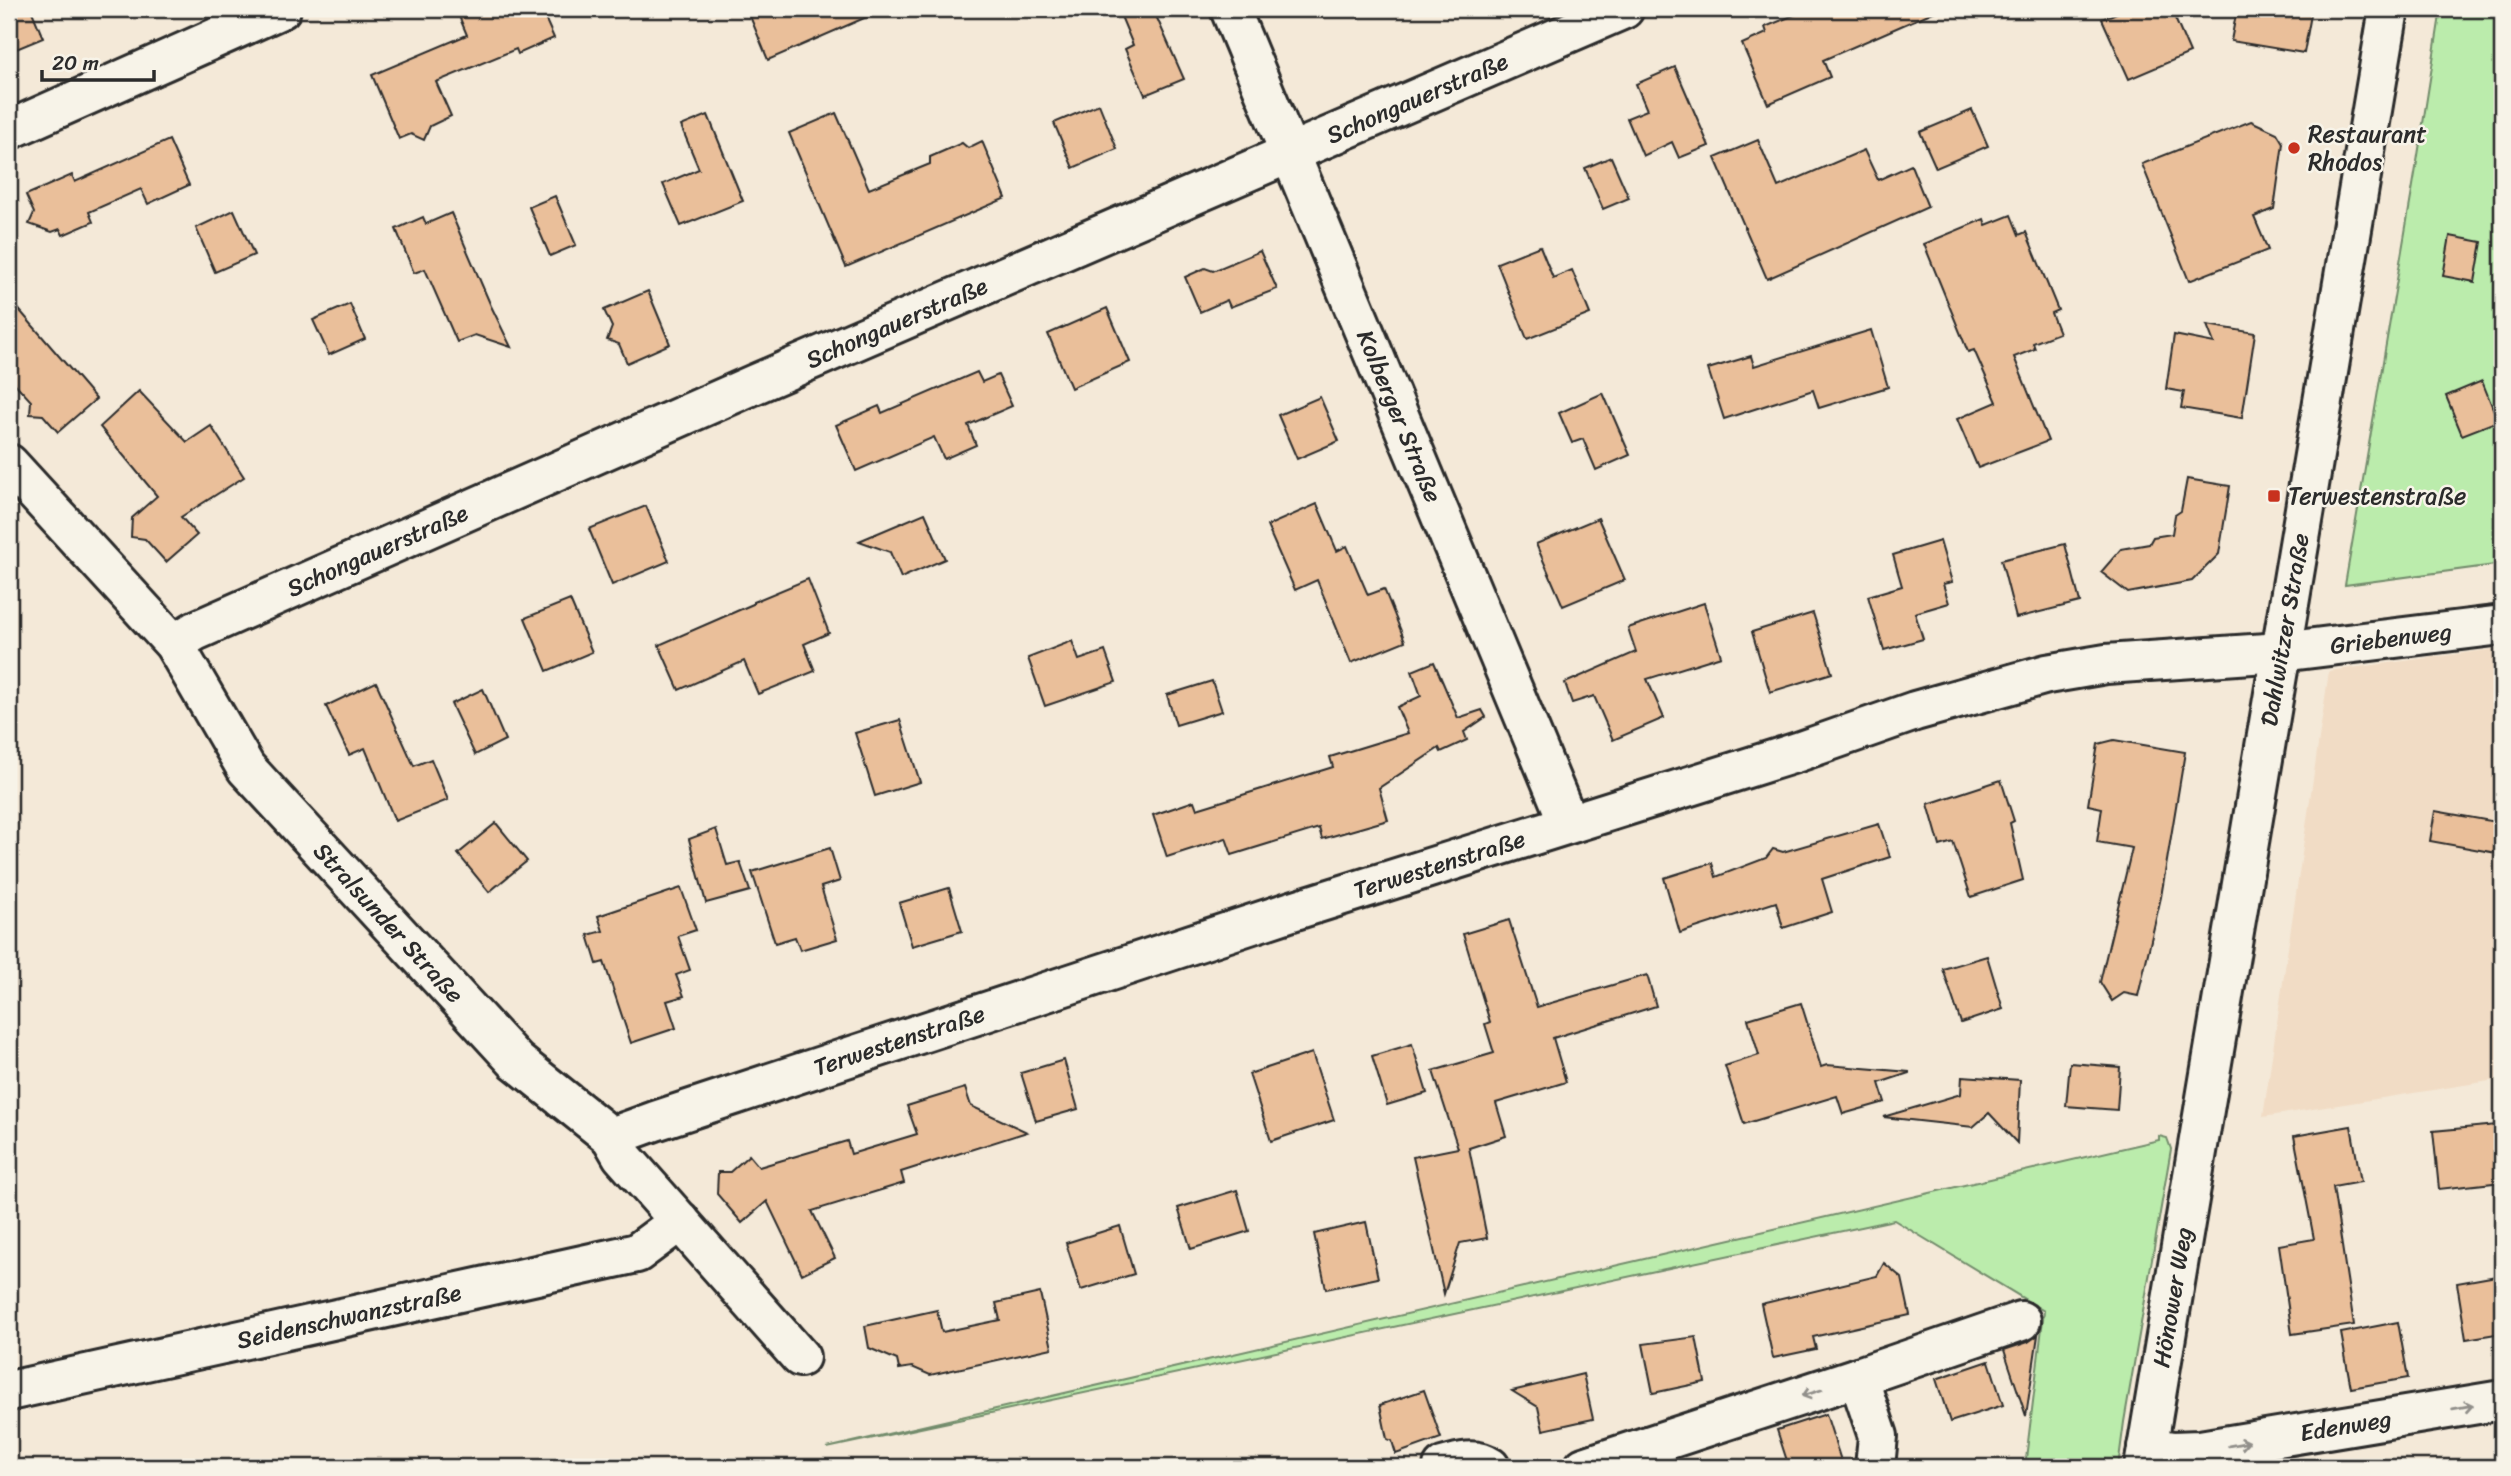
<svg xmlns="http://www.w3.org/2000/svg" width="2511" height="1476" viewBox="0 0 2511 1476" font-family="Sriracha,sans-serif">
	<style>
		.built { fill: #f1dcc5 }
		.green { fill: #bbecac; stroke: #738c6c; stroke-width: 2 }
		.building { fill: #eabf9a; stroke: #2b2b2b; stroke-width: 2 }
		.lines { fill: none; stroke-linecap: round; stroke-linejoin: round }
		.minor-casing { stroke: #2b2b2b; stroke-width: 44 }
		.major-casing { stroke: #2b2b2b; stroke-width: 44 }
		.minor { stroke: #f7f3e8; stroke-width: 38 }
		.major { stroke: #f7f3e8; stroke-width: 38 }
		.oneway { stroke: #918f8a }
		.poi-dot { fill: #c8321e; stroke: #f7f3e8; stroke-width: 2.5 }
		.labels { text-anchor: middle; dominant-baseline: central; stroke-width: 5; stroke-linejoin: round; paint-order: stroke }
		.street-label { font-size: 24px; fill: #2b2b2b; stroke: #f7f3e8 }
		.poi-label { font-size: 24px; fill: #2b2b2b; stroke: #f7f3e8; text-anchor: start }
	</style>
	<rect width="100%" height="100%" fill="#f4e9d8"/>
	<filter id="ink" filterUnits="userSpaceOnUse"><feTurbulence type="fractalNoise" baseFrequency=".0143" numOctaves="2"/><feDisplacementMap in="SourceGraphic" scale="14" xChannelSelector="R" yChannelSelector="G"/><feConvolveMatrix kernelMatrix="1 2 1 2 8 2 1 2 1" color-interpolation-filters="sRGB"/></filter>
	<g filter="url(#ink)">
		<path class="built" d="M2502 648V1079L2263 1117 2329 671Z"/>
		<g class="green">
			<path d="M2441 9H2502V564L2345 585 2416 168Z"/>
			<path d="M2159 1136 2167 1138 2171 1149 2124 1422 2118 1467H2025L2044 1311 1894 1220 827 1448 2159 1140Z"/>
		</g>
		<g class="building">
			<path d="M9 9H31L43 38 9 52Z"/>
			<path d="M456 9H541L554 38 518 54 516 49 436 82 451 116 430 126 424 140 411 134 399 139 372 75 467 35Z"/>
			<path d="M747 9H885L768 60Z"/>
			<path d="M1118 9H1153L1184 79 1145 95 1125 49 1133 45Z"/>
			<path d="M1809 9H1940L1823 60 1830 77 1768 104 1742 44 1767 33 1765 27Z"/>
			<path d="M2126 9H2171L2190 53 2129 79 2102 19Z"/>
			<path d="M2237 9H2312L2304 53 2231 41Z"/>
			<path d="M1675 67 1709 146 1679 158 1672 142 1643 156 1627 118 1647 110 1636 84Z"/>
			<path d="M1099 104 1117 149 1073 168 1054 123Z"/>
			<path d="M1972 110 1988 146 1936 168 1920 132Z"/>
			<path d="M836 113 869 189 930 164V157L962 143 968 148 982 141 1006 198 846 267 789 133Z"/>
			<path d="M708 115 743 201 681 226 663 184 699 169 681 126Z"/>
			<path d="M2251 121 2277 133 2283 143 2274 209 2254 217 2268 250 2189 281 2142 164Z"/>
			<path d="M169 140 189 185 148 204 141 189 89 212 93 222 63 235 60 229 52 232 29 224 34 213 26 195 72 175 75 182Z"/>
			<path d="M1758 140 1778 187 1864 150 1878 180 1911 165 1928 207 1767 279 1715 158Z"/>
			<path d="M1611 157 1629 198 1603 209 1585 168Z"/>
			<path d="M555 196 576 245 550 256 529 207Z"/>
			<path d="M234 210 254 255 215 272 196 228Z"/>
			<path d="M451 213 491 306 511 347 475 335 457 342 425 269 414 273 396 229 423 217 426 224Z"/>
			<path d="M2011 215 2019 235 2026 232 2058 310 2051 313 2059 333 2033 343 2035 349 2014 357 2048 441 1978 468 1957 419 1997 402 1974 350 1968 352 1924 244 1984 219 1986 225Z"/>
			<path d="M2450 236 2482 242 2475 282 2443 276Z"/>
			<path d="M1540 246 1553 278 1572 270 1590 314 1527 339 1497 263Z"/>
			<path d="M1260 251 1277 289 1230 307 1227 300 1200 312 1185 277 1205 268 1213 271Z"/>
			<path d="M648 291 670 344 627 363 619 344 607 340 612 327 604 310Z"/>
			<path d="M9 298 96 399 58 432 43 415 30 414 31 401 9 377Z"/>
			<path d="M350 304 365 339 329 355 313 320Z"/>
			<path d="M1107 308 1130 362 1071 388 1048 334Z"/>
			<path d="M2207 325 2255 333 2242 418 2181 408 2184 392 2166 389 2174 335 2214 343Z"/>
			<path d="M1871 330 1888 387 1819 408 1813 390 1724 419 1708 369 1751 356 1754 366Z"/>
			<path d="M977 372 982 382 998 375 1012 406 968 425 976 445 944 459 934 437 856 471 836 425 879 406 882 413Z"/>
			<path d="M2482 381 2498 421 2462 435 2446 396Z"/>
			<path d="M139 391 187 442 211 426 244 477 181 517 197 535 166 562 145 539 131 537 132 518 157 496 100 427Z"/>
			<path d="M1603 393 1630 455 1596 470 1583 439 1572 443 1559 413Z"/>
			<path d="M1320 397 1339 441 1297 459 1278 415Z"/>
			<path d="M2187 479 2230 486 2219 554 2192 581 2128 593 2101 572 2121 549 2149 544 2153 537 2172 534 2175 515 2181 511Z"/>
			<path d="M1317 504 1337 551 1347 546 1368 595 1384 589 1405 641 1351 663 1317 580 1295 590 1267 526Z"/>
			<path d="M646 506 669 561 612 585 589 529Z"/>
			<path d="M925 513 945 559 901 578 890 552 859 541Z"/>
			<path d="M1598 518 1625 580 1563 606 1536 544Z"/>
			<path d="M1940 541 1952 582 1943 584 1949 603 1915 613 1923 639 1884 650 1868 596 1902 586 1893 555Z"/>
			<path d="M2065 544 2080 602 2016 618 2001 560Z"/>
			<path d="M808 579 829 633 804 644 815 671 758 694 744 661 679 690 659 645 753 604V602Z"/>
			<path d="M570 600 592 652 547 671 525 618Z"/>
			<path d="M1704 603 1721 656 1647 679 1664 718 1613 740 1594 696 1572 703 1565 683 1636 652 1628 628Z"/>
			<path d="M1813 613 1832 673 1770 692 1752 632Z"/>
			<path d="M1072 641 1079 660 1105 651 1116 682 1045 706 1028 658Z"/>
			<path d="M1434 662 1458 718 1482 710 1486 717 1464 732 1467 740 1441 752 1439 748 1379 788 1388 820 1322 839 1319 828 1232 855 1226 838 1167 857 1153 815 1194 801 1197 809 1333 767 1330 757 1408 733 1397 707 1421 696 1412 671Z"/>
			<path d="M1212 681 1222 711 1176 725 1167 695Z"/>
			<path d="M376 682 414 766 431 759 448 800 395 821 365 748 349 755 326 706Z"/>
			<path d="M483 689 505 740 475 755 451 704Z"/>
			<path d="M900 720 920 782 875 796 855 733Z"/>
			<path d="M2114 740 2185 752 2161 897 2138 996 2124 993 2112 1001 2100 982 2132 848 2097 842 2102 808 2088 805 2098 744Z"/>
			<path d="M2001 780 2014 821 2010 823 2023 880 1971 897 1953 842 1940 846 1928 804Z"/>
			<path d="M2435 811 2502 823V854L2430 841Z"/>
			<path d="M496 823 527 861 489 892 458 854Z"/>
			<path d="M1879 824 1890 857 1822 879 1832 912 1783 928 1776 902 1680 933 1664 878 1712 863 1716 877 1766 858 1773 849 1783 852Z"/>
			<path d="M716 829 727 865 740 862 750 891 706 903 689 839Z"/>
			<path d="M830 848 840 881 821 887 837 939 800 950 795 937 775 943 752 872Z"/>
			<path d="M681 888 696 930 678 936 690 970 676 975 684 996 667 1001 676 1028 631 1043 604 962 597 964 588 935 603 931 598 916Z"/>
			<path d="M949 888 962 931 912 946 899 903Z"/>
			<path d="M1509 920 1537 1007 1647 975 1656 1006 1553 1038 1566 1082 1496 1103 1506 1136 1469 1148 1487 1238 1460 1243 1444 1294 1413 1157 1458 1148 1433 1071 1494 1053 1485 1024 1490 1022 1463 934Z"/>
			<path d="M1987 956 2003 1009 1961 1023 1943 969Z"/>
			<path d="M1801 1003 1821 1067 1827 1065 1909 1072V1073L1879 1083 1885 1102 1843 1114 1837 1096 1744 1124 1725 1066 1759 1055 1748 1019Z"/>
			<path d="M1412 1044 1427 1093 1387 1105 1372 1056Z"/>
			<path d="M1312 1053 1334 1120 1271 1141 1249 1074Z"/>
			<path d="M1064 1060 1078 1109 1036 1121 1021 1073Z"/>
			<path d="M2070 1063 2120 1067 2117 1110 2066 1106Z"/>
			<path d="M1962 1076 2020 1080 2017 1143 1989 1113 1973 1127 1883 1117 1961 1094Z"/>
			<path d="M965 1088 971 1106 1027 1132 901 1172 904 1183 812 1211 835 1258 802 1274 767 1201 742 1223 717 1194 718 1172H730L749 1155 759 1167 847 1141 851 1154 917 1134 907 1106Z"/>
			<path d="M2497 1125 2502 1182 2439 1189 2433 1131Z"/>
			<path d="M2351 1126 2361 1182 2333 1187 2354 1325 2292 1334 2279 1245 2314 1239 2294 1136Z"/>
			<path d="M1237 1190 1249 1231 1191 1249 1178 1208Z"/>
			<path d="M1366 1222 1378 1278 1326 1289 1314 1234Z"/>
			<path d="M1120 1226 1134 1274 1081 1290 1066 1243Z"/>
			<path d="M1884 1263 1902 1278 1910 1315 1813 1337 1816 1349 1773 1358 1761 1304 1877 1276Z"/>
			<path d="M2502 1275V1333L2466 1339 2457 1283Z"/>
			<path d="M1040 1293 1052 1348 930 1375 912 1367 899 1369 897 1360 869 1348 865 1326 937 1310 942 1332 1000 1320 996 1303Z"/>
			<path d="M2398 1322 2408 1378 2351 1388 2341 1333Z"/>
			<path d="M2038 1335 2026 1416 2004 1350 2028 1342Z"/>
			<path d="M1696 1337 1705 1382 1653 1393 1643 1344Z"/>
			<path d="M1989 1361 2003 1405 1950 1422 1936 1379Z"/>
			<path d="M1583 1374 1593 1419 1543 1430 1538 1407 1512 1391Z"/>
			<path d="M1424 1390 1441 1438 1396 1454 1392 1441 1387 1439 1380 1405Z"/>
			<path d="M1826 1414 1843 1467H1789L1777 1430Z"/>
		</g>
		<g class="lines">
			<defs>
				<g id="minor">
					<path id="s1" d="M1230 9 1568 822"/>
					<path d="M9 130 281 9"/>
					<path id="s2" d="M9 464 174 644 246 768 516 1061 611 1137 622 1156 800 1357"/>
					<path id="s3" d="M174 644 195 631 755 384 1624 9"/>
					<path id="s4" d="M611 1137 655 1121 1292 911 1798 752 1915 711 2047 674 2106 664 2281 652 2502 625"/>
					<path d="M1858 1377 2021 1321"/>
					<path id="s5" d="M9 1391 637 1253 680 1221"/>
					<path id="s6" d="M2147 1447 2173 1451 2200 1450 2502 1400"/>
					<path d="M1443 1467C1459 1462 1476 1457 1490 1467"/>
					<path d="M1584 1467 1858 1377 1878 1436 1875 1467"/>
				</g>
				<g id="major">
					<path id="s7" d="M2144 1467 2389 9"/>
				</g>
			</defs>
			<use href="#minor" class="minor-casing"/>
			<use href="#major" class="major-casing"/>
			<use href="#minor" class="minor"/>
			<use href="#major" class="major"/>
		</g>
		<defs><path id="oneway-shaft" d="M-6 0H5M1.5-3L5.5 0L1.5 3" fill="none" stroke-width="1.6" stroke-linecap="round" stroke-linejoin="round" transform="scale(1.75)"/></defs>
		<g class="oneway">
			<use href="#oneway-shaft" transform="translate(1812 1393) rotate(162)"/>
			<use href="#oneway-shaft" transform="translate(2463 1407) rotate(-10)"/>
			<use href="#oneway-shaft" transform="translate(2239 1444) rotate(-10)"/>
		</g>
	</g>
	<g class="poi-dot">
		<circle cx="2294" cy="148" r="7"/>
		<rect x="2267" y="489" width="14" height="14" rx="3.5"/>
	</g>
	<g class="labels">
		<g class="street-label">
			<text stroke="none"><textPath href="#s3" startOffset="1358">Schongauerstraße</textPath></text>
			<text stroke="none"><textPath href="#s3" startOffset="791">Schongauerstraße</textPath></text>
			<text stroke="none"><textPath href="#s1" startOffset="441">Kolberger Straße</textPath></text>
			<text stroke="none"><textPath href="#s3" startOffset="224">Schongauerstraße</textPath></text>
			<text stroke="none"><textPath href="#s7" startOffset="849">Dahlwitzer Straße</textPath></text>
			<text stroke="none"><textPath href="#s4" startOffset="1855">Griebenweg</textPath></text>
			<text stroke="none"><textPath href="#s4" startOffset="872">Terwestenstraße</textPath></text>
			<text stroke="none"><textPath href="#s2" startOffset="598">Stralsunder Straße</textPath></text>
			<text stroke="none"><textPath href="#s4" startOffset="304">Terwestenstraße</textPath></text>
			<text stroke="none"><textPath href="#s7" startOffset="172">Hönower Weg</textPath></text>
			<text stroke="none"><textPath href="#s5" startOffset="348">Seidenschwanzstraße</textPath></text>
			<text stroke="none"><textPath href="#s6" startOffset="201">Edenweg</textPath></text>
		</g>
		<g class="poi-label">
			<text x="2308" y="134">Restaurant<tspan x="2308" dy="28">Rhodos</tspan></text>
			<text x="2288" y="496">Terwestenstraße</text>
		</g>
	</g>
	<rect width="2511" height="1476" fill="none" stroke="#f7f3e8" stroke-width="35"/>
	<rect x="18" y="18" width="2476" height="1441" fill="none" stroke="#2b2b2b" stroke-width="2.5" filter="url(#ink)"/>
	<path d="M42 70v10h112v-10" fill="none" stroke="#2b2b2b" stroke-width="3.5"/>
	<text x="52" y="70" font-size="21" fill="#2b2b2b" stroke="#f7f3e8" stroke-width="5" paint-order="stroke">20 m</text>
</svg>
